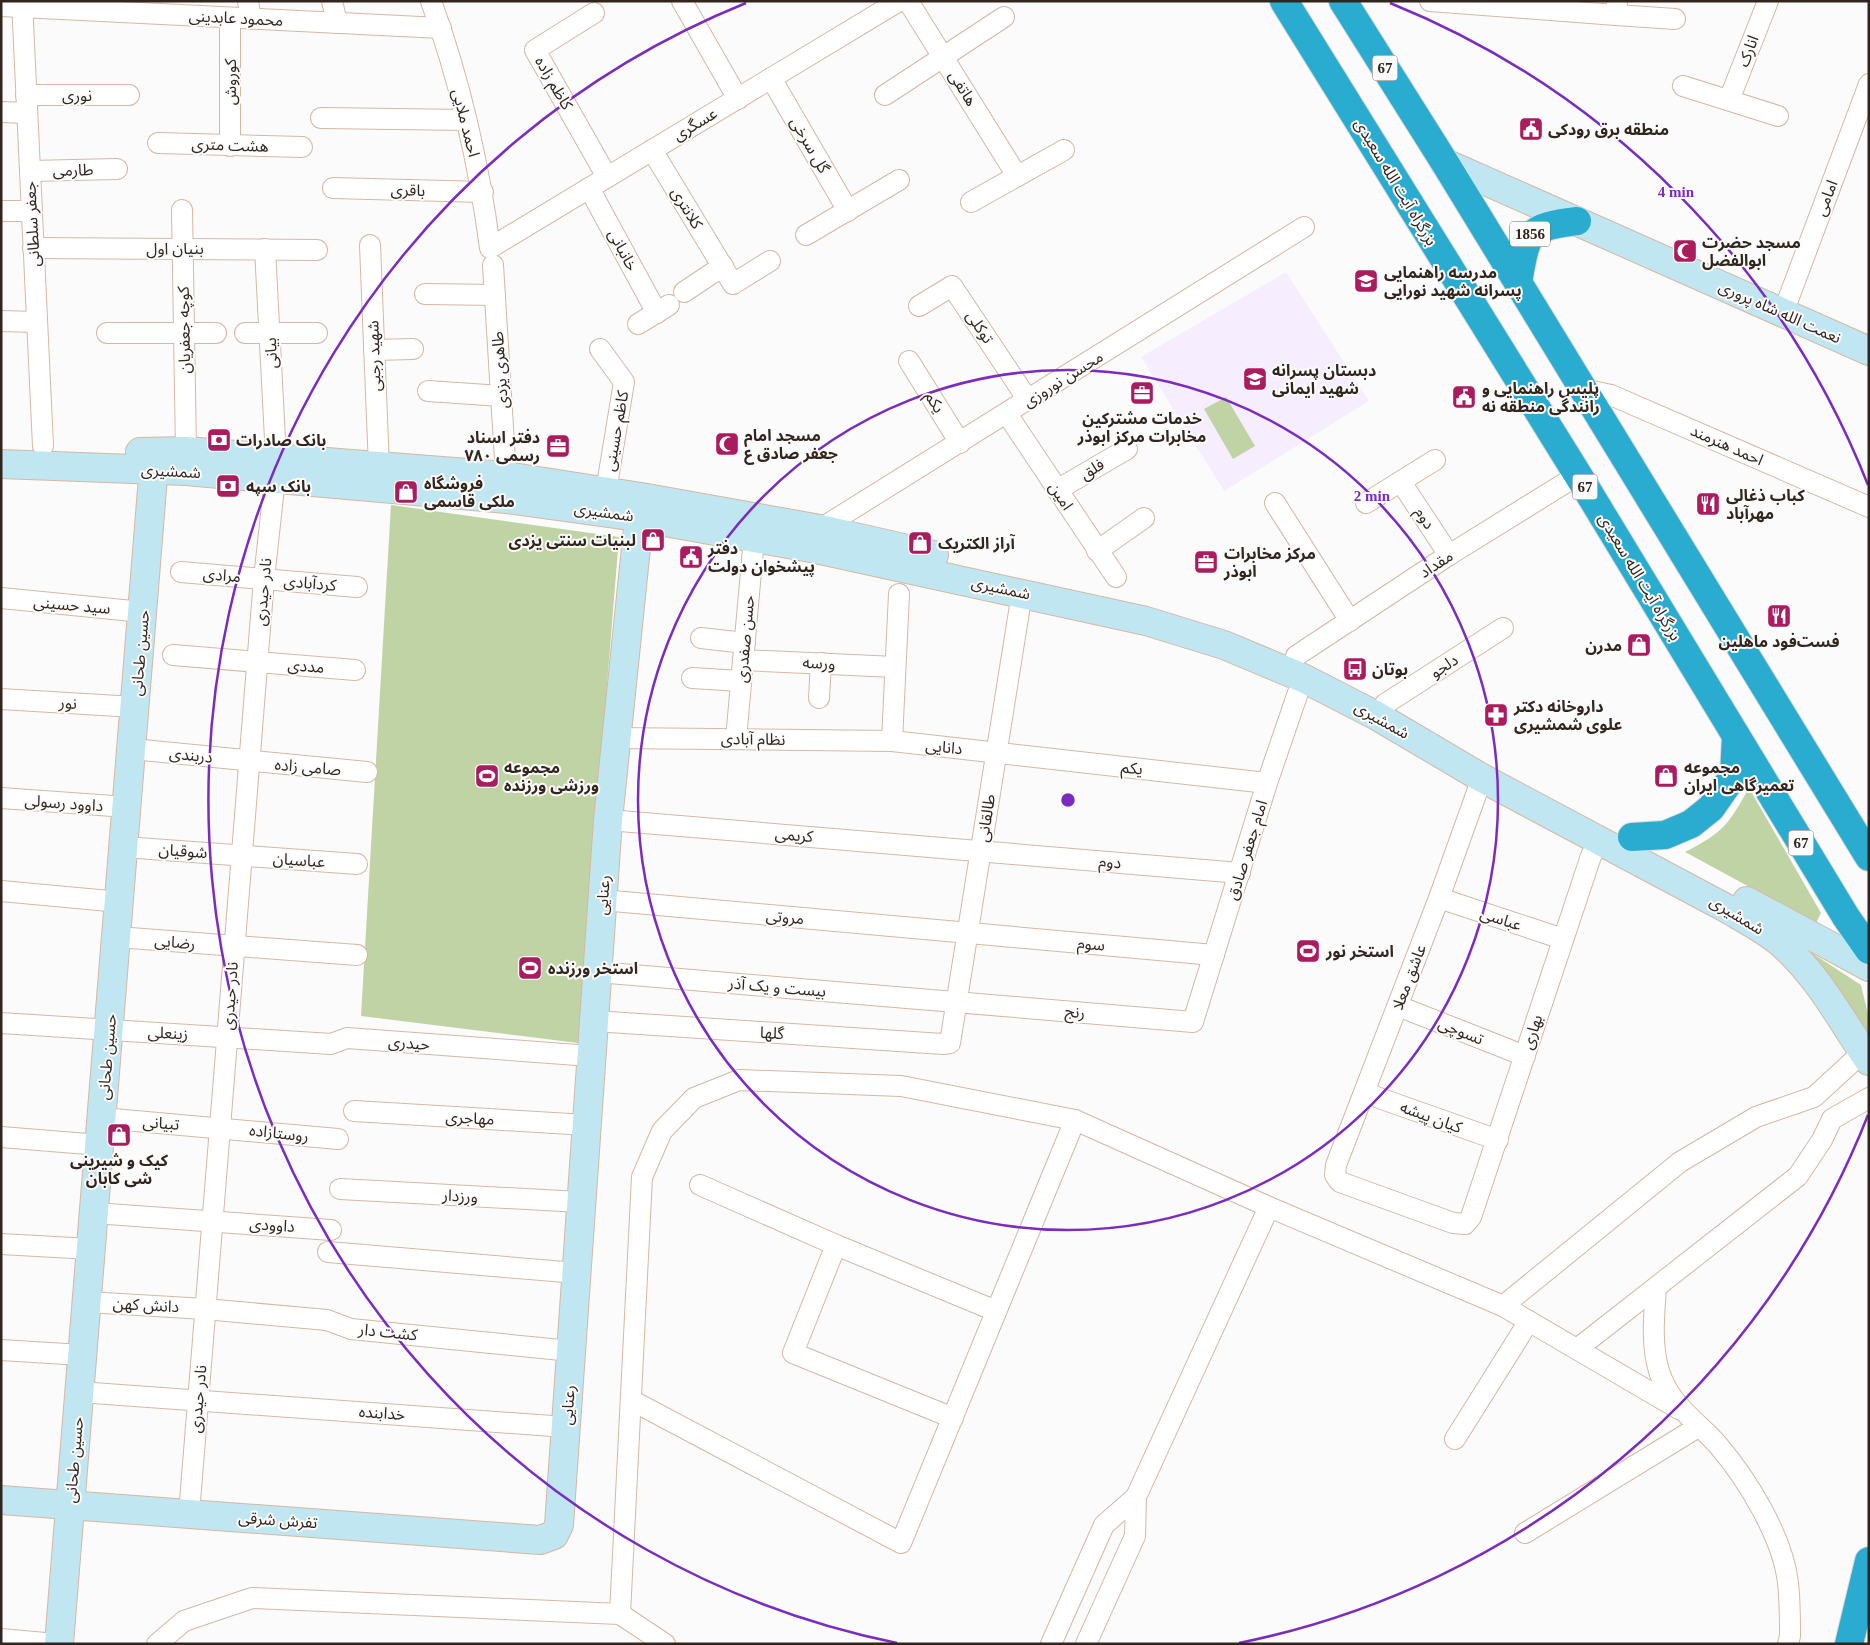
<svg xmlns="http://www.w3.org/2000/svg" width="1870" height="1645" viewBox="0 0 1870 1645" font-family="'Times New Roman','Noto Sans Arabic',serif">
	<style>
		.education { fill: #f6edfe }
		.green { fill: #c0d3a4 }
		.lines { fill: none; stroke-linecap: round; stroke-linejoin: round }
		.street-casing { stroke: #d8b7a1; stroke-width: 22 }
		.secondary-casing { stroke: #d8b7a1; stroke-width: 30 }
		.highway-casing { stroke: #dad8d6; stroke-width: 30 }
		.street { stroke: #fff; stroke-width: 20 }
		.secondary { stroke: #bfe6f1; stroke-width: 28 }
		.highway { stroke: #2aacd1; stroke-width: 28 }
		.ring { fill: none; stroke: #7b2cbf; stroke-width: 2.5 }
		.labels { text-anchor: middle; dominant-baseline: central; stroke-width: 4; stroke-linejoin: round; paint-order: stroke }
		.shield { fill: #fbfbfb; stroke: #6e6560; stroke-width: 1 }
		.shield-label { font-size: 15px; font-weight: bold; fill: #31251d }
		.street-label { font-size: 16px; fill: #31251d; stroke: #fbfbfb }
		.poi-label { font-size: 16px; font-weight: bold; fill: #31251d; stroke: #fbfbfb; text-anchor: start }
		.centre { fill: #7b2cbf; stroke: #fbfbfb; stroke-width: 2.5 }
		.ring-label { font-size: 15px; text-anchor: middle; font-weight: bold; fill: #7b2cbf; stroke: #fbfbfb; stroke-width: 4; stroke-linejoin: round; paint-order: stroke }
	</style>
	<rect width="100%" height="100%" fill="#fbfbfb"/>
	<path class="education" d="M1286 272 1369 401 1224 491 1141 357Z"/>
	<g class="green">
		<path d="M1226 397 1255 446 1233 459 1204 409Z"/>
		<path d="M391 505 619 537 578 1043 361 1016Z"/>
		<path d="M1749 788 1821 913 1816 923 1685 852C1724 832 1728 825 1749 788Z"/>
		<path d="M1775 929 1861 985 1869 1018V1040Z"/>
	</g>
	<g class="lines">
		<defs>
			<g id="street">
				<path d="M22 1 43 446"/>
				<path d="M248 1 251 19"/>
				<path d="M332 1 337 23"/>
				<path d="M431 1C460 81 479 164 490 248L899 1"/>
				<path d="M682 1 738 99"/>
				<path d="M908 1 1017 176"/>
				<path d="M1430 1 1616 15 1617 1"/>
				<path d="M1 6 441 28"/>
				<path d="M594 13 535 50 607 177"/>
				<path d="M1616 15 1675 19"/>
				<path d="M771 78 848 211"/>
				<path d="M1683 86 1778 116"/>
				<path d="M26 95H129"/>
				<path d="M885 95 1004 17"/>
				<path d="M1729 100 1768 1"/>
				<path d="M1 112 27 113"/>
				<path d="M321 118 466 120"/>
				<path d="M158 143 302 147"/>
				<path d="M230 146V18"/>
				<path d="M652 150 733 284 770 261"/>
				<path d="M30 171 117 169"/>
				<path d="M333 188 483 192"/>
				<path d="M589 188 657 313"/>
				<path d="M971 202 1064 150"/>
				<path d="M182 210 186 451"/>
				<path d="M1 211H31"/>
				<path d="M806 235 899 180"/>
				<path d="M370 245 379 467"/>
				<path d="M33 248 317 250"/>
				<path d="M265 249 276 458"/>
				<path d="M493 265 506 476"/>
				<path d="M684 292 723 266"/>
				<path d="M425 294 495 295"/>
				<path d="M919 306 952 286 1028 400"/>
				<path d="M1783 313 1869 84"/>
				<path d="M1 321 36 322"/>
				<path d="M638 324 669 305"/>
				<path d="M107 333H216"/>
				<path d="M245 333H317"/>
				<path d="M600 349 624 382 606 491"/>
				<path d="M374 350 413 349"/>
				<path d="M909 361 960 443"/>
				<path d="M1583 389 1611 395 1869 507"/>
				<path d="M428 391 501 396"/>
				<path d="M1007 414 1116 577"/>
				<path d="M1401 482 1449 555"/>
				<path d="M1057 490 1127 449"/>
				<path d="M1275 503 1350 621"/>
				<path d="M1366 503 1435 460"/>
				<path d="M820 529 1304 227"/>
				<path d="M1097 551 1144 518"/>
				<path d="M181 572 357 587"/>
				<path d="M1 598 143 612"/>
				<path d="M701 638 745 643"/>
				<path d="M173 655 355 670"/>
				<path d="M1296 656 1449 555 1578 475"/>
				<path d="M743 660 895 667"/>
				<path d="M692 678 741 681"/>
				<path d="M819 698 821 663"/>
				<path d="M1 699 135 707"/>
				<path d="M1385 704 1503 628"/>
				<path d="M615 738 892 741 1267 783"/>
				<path d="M736 739 754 538"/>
				<path d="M892 741 899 594"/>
				<path d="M132 749 367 772"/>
				<path d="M1482 778 1439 898 1336 1165 1335 1175 1340 1182 1453 1223 1465 1224 1471 1217 1591 856 1599 840"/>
				<path d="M1 798 127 807"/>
				<path d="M608 820 1240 873"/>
				<path d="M124 847 357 864"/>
				<path d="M1 891 120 902"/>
				<path d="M1439 898 1563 939"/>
				<path d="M602 900 1214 955"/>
				<path d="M117 937 357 955"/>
				<path d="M597 972 1193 1022 1267 783 1303 678"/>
				<path d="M1398 1006 1525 1056"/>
				<path d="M594 1021 943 1044 950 1043 1022 593"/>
				<path d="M1 1023 331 1044 347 1038 591 1056"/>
				<path d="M1365 1093 1498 1140"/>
				<path d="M354 1111 587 1125"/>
				<path d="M102 1118 338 1139"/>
				<path d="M1 1137 100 1145"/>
				<path d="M700 1185 836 1245 996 1311"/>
				<path d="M340 1189 581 1202"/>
				<path d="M94 1213 331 1230"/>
				<path d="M1 1244 91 1249"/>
				<path d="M836 1245 793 1353 953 1418"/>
				<path d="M328 1252 577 1273"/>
				<path d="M1656 1288C1654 1315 1651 1345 1659 1371 1670 1406 1696 1420 1718 1445 1747 1479 1783 1537 1788 1583 1790 1600 1790 1618 1790 1636L1788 1644"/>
				<path d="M87 1302 205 1309 327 1320 351 1329 571 1351"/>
				<path d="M1503 1306 1680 1162 1756 1117 1814 1097 1863 1052"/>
				<path d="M1577 1349 1798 1176 1822 1140 1832 1119 1869 1098"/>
				<path d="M1 1350 82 1355"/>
				<path d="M79 1392 566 1427"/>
				<path d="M631 1400 901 1543 1075 1120"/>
				<path d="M1455 1439 1529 1321"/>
				<path d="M189 1514 264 579 275 478"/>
				<path d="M1525 1533 1698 1427"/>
				<path d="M620 1614 642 1177 662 1131 694 1098 739 1080 901 1086 1075 1120 1269 1207 1503 1306 1679 1409"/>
				<path d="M1 1639 56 1644"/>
				<path d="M157 1644 184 1621 252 1598 620 1614 665 1644"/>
				<path d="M1051 1644 1104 1525 1136 1497"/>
				<path d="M1086 1644 1135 1536 1136 1497 1269 1207"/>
			</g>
			<g id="secondary">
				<path d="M1445 163 1869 351"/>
				<path d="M140 452 186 451 506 476 641 497 820 529 934 555"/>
				<path d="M1 464 186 471 507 499 637 517 816 549 1146 621 1224 645 1303 678 1377 716 1482 778 1724 907C1744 919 1765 929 1782 944 1819 977 1842 1021 1869 1061"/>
				<path d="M1747 901 1869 967"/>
				<path d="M1 1500 540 1540 554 1535 559 1525 608 820 641 499"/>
				<path d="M59 1644 155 452"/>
			</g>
			<g id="highway">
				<path d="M1284 1 1578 475 1846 917 1869 950"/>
				<path d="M1343 1 1445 163 1869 857"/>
				<path d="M1518 282C1527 234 1525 227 1577 221"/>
				<path d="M1632 837 1665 835 1691 824 1711 808 1734 775 1736 736"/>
				<path d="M1849 1644 1869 1561"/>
			</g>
		</defs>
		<use href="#street" class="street-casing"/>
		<use href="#secondary" class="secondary-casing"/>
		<use href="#highway" class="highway-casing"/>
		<use href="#street" class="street"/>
		<use href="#secondary" class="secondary"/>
		<use href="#highway" class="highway"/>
	</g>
	<g class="ring">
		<circle cx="1068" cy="800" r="430"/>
		<path d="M1868 1115A860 860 0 0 1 1239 1643M897 1643A860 860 0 0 1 746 3M1390 3A860 860 0 0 1 1868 485"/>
	</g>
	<defs>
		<symbol id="civic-square" viewBox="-11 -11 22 22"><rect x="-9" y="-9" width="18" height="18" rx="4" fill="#a91c5e" stroke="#fbfbfb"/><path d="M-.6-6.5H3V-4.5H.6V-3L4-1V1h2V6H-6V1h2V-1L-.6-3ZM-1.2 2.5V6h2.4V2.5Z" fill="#fff"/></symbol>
		<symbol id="mosque-square" viewBox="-11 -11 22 22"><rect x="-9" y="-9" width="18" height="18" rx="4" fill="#a91c5e" stroke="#fbfbfb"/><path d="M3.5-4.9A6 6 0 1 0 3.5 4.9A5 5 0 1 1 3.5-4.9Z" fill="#fff"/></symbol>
		<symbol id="school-square" viewBox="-11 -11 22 22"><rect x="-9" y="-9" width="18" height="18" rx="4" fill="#a91c5e" stroke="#fbfbfb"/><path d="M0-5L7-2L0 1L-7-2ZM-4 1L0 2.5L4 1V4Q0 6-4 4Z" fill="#fff"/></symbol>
		<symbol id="office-square" viewBox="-11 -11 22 22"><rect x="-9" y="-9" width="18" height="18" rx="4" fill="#a91c5e" stroke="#fbfbfb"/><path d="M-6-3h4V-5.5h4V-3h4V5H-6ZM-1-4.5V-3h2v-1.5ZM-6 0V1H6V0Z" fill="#fff"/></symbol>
		<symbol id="bank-square" viewBox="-11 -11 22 22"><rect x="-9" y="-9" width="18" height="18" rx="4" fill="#a91c5e" stroke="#fbfbfb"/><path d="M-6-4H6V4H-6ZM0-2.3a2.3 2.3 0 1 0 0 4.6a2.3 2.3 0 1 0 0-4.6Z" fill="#fff"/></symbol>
		<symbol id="shop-square" viewBox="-11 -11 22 22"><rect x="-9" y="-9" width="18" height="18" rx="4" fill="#a91c5e" stroke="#fbfbfb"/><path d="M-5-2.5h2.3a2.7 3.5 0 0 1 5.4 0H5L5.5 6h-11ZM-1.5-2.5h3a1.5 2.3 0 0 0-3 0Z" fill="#fff"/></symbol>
		<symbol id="restaurant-square" viewBox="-11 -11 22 22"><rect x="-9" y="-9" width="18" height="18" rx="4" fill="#a91c5e" stroke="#fbfbfb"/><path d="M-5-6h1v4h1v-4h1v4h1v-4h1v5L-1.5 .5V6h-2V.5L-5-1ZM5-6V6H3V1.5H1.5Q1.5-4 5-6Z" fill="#fff"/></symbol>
		<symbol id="bus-square" viewBox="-11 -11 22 22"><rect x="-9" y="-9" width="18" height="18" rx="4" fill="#a91c5e" stroke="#fbfbfb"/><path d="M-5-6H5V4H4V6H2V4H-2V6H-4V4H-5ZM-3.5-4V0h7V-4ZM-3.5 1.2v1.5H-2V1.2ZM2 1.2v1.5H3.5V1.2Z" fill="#fff"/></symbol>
		<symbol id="pharmacy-square" viewBox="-11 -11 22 22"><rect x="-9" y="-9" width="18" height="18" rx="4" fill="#a91c5e" stroke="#fbfbfb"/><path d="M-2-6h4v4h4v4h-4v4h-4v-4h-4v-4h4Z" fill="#fff"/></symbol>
		<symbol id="stadium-square" viewBox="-11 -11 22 22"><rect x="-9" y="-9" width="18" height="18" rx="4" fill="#a91c5e" stroke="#fbfbfb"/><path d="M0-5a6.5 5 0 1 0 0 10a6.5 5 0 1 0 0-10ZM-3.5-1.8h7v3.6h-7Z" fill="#fff"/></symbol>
	</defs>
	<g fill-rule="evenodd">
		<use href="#civic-square" x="1517" y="115" width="28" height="28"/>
		<use href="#mosque-square" x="1671" y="237" width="28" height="28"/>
		<use href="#school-square" x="1352" y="267" width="28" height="28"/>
		<use href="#school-square" x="1241" y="365" width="28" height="28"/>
		<use href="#office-square" x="1128" y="379" width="28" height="28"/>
		<use href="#civic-square" x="1450" y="383" width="28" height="28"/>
		<use href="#bank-square" x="205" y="426" width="28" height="28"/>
		<use href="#mosque-square" x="713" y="430" width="28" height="28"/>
		<use href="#office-square" x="544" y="432" width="28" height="28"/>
		<use href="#bank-square" x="214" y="472" width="28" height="28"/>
		<use href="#shop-square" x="392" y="478" width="28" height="28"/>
		<use href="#restaurant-square" x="1694" y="490" width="28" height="28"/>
		<use href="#shop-square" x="639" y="526" width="28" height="28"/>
		<use href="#shop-square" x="906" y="529" width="28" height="28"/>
		<use href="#civic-square" x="677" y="543" width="28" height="28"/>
		<use href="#office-square" x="1192" y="548" width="28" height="28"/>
		<use href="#restaurant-square" x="1765" y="602" width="28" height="28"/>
		<use href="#shop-square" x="1625" y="631" width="28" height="28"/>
		<use href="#bus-square" x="1341" y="655" width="28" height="28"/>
		<use href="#pharmacy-square" x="1482" y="701" width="28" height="28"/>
		<use href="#stadium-square" x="473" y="762" width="28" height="28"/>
		<use href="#shop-square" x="1652" y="762" width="28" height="28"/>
		<use href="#stadium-square" x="1294" y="937" width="28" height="28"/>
		<use href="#stadium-square" x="516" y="954" width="28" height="28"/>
		<use href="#shop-square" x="105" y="1121" width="28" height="28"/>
	</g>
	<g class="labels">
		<g class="shield">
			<rect x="1372.5" y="55.5" width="25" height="25" rx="4"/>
			<rect x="1510" y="221.5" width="40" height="25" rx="4"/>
			<rect x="1572.5" y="474.5" width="25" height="25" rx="4"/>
			<rect x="1788.5" y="830.5" width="25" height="25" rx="4"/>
		</g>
		<g class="shield-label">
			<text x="1385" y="68">67</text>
			<text x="1530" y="234">1856</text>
			<text x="1585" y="487">67</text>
			<text x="1801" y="843">67</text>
		</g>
		<g class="street-label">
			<text transform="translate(236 18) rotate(3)">محمود عابدینی</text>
			<text transform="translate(1748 51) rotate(-69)">انارک</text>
			<text transform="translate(230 82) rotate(-90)">کوروش</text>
			<text transform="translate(554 83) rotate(60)">کاظم زاده</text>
			<text transform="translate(963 88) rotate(58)">هاتفی</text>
			<text x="77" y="95">نوری</text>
			<text transform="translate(466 123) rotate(76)">احمد ملایی</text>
			<text transform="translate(695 124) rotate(-31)">عسگری</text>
			<text transform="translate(230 145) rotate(2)">هشت متری</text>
			<text transform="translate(810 145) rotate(60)">گل سرخی</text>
			<text transform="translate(73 170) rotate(-1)">طارمی</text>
			<text transform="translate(1396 182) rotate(59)">بزرگراه آیت الله سعیدی</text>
			<text transform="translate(408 190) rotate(2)">باقری</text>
			<text transform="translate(1826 198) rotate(-69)">امامی</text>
			<text transform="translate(687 208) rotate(59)">کلانتری</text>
			<text transform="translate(32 224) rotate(-93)">جعفر سلطانی</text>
			<text x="175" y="248">بنیان اول</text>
			<text transform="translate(623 250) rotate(62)">خانبانی</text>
			<text transform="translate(1780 312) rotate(24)">نعمت الله شاه پروری</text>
			<text transform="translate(980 327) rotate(56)">توکلی</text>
			<text transform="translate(184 330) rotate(-91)">کوچه جعفریان</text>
			<text transform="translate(271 353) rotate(-93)">بیانی</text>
			<text transform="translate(374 356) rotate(-92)">شهید رجبی</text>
			<text transform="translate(500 370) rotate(-94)">طاهری یزدی</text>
			<text transform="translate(1063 379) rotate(-32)">محسن نوروزی</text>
			<text transform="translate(935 402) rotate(58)">یکم</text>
			<text transform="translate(616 431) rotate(-80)">کاظم حسینی</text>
			<text transform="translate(1727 445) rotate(24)">احمد هنرمند</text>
			<text transform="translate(1092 469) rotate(-30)">فلق</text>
			<text transform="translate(171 471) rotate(3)">شمشیری</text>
			<text transform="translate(1061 496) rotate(57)">امین</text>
			<text transform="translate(604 512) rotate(8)">شمشیری</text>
			<text transform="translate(1425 518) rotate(57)">دوم</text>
			<text transform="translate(1436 564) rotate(-33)">مقداد</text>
			<text transform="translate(222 575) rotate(5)">مرادی</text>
			<text transform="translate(1640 577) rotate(59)">بزرگراه آیت الله سعیدی</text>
			<text transform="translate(310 583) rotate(5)">کردآبادی</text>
			<text transform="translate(1001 588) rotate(12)">شمشیری</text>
			<text transform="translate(263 592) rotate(-85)">نادر حیدری</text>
			<text transform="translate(72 605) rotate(5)">سید حسینی</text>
			<text transform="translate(745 639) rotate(-85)">حسن صفدری</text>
			<text transform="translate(140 653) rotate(-85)">حسین طحانی</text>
			<text transform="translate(819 663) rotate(3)">ورسه</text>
			<text transform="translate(306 666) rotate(5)">مددی</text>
			<text transform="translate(1444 666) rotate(-33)">دلجو</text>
			<text transform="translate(68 703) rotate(4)">نور</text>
			<text transform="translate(1382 720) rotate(29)">شمشیری</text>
			<text transform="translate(753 739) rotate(1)">نظام آبادی</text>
			<text transform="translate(944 747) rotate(6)">دانایی</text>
			<text transform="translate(191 755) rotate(6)">دربندی</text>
			<text transform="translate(308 767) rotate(5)">صامی زاده</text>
			<text transform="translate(1132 768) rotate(6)">یکم</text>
			<text transform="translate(64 803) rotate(4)">داوود رسولی</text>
			<text transform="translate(986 818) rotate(-81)">طالقانی</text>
			<text transform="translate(794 835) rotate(5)">کریمی</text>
			<text transform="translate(1247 850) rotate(-73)">امام جعفر صادق</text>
			<text transform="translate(183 851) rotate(4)">شوقیان</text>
			<text transform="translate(299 860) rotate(4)">عباسیان</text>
			<text transform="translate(1110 862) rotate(5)">دوم</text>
			<text transform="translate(603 895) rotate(-86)">رعنایی</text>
			<text transform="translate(1737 915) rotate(31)">شمشیری</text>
			<text transform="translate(785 917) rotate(5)">مروتی</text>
			<text transform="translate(1501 919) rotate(18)">عباسی</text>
			<text transform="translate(175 942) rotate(5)">رضایی</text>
			<text transform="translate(1091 944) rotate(5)">سوم</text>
			<text transform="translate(1409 977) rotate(-69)">عاشق معلا</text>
			<text transform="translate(777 987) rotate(5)">بیست و یک آذر</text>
			<text transform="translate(230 996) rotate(-86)">نادر حیدری</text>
			<text transform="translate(1075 1012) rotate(5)">رنج</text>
			<text transform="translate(1461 1031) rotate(22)">تسوچی</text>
			<text transform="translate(1532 1032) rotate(-72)">بهاری</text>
			<text transform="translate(168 1033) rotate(3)">زینعلی</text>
			<text transform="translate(772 1033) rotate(4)">گلها</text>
			<text transform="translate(409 1043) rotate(4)">حیدری</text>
			<text transform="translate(107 1057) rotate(-85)">حسین طحانی</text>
			<text transform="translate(1431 1117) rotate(20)">کیان پیشه</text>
			<text transform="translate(470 1118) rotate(3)">مهاجری</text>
			<text transform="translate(161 1123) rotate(4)">تبیانی</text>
			<text transform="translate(279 1133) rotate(6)">روستازاده</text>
			<text transform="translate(460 1196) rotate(3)">ورزدار</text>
			<text transform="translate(272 1225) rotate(4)">داوودی</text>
			<text transform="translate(146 1305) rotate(3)">دانش کهن</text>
			<text transform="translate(388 1332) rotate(6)">کشت دار</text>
			<text transform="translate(198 1399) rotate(-85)">نادر حیدری</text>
			<text transform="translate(568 1405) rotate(-86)">رعنایی</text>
			<text transform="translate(382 1413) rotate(4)">خدابنده</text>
			<text transform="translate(74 1460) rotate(-85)">حسین طحانی</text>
			<text transform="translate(278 1520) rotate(4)">تفرش شرقی</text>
		</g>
		<g class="poi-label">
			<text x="1548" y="129">منطقه برق رودکی</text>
			<text x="1702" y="242">مسجد حضرت<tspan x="1702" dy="18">ابوالفضل</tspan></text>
			<text x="1384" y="272">مدرسه راهنمایی<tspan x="1384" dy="18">پسرانه شهید نورایی</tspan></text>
			<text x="1272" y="370">دبستان پسرانه<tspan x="1272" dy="18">شهید ایمانی</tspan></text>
			<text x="1482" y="388">پلیس راهنمایی و<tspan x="1482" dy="18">رانندگی منطقه نه</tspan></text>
			<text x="1142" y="418" text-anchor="middle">خدمات مشترکین<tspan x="1142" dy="18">مخابرات مرکز ابوذر</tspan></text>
			<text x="744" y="435">مسجد امام<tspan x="744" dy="18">جعفر صادق ع</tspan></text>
			<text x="540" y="437" text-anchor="end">دفتر اسناد<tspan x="540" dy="18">رسمی ۷۸۰</tspan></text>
			<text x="236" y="440">بانک صادرات</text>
			<text x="424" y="483">فروشگاه<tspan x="424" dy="18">ملکی قاسمی</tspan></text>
			<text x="246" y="486">بانک سپه</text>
			<text x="1726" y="495">کباب ذغالی<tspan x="1726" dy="18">مهرآباد</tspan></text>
			<text x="636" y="540" text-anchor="end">لبنیات سنتی یزدی</text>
			<text x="938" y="543">آراز الکتریک</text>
			<text x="708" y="548">دفتر<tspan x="708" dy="18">پیشخوان دولت</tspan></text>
			<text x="1224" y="553">مرکز مخابرات<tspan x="1224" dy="18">ابوذر</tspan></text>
			<text x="1779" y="641" text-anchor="middle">فست‌فود ماهلین</text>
			<text x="1622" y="645" text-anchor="end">مدرن</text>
			<text x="1372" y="669">بوتان</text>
			<text x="1514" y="706">داروخانه دکتر<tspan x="1514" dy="18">علوی شمشیری</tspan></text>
			<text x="504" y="767">مجموعه<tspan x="504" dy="18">ورزشی ورزنده</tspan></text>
			<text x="1684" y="767">مجموعه<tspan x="1684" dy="18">تعمیرگاهی ایران</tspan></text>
			<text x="1326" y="951">استخر نور</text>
			<text x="548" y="968">استخر ورزنده</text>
			<text x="119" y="1160" text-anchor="middle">کیک و شیرینی<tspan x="119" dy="18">شی کابان</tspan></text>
		</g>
	</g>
	<circle cx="1068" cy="800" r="8" class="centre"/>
	<g class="ring-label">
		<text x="1676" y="197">4 min</text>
		<text x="1372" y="501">2 min</text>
	</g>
	<rect width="1870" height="1645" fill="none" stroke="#31251d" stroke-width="5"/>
</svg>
